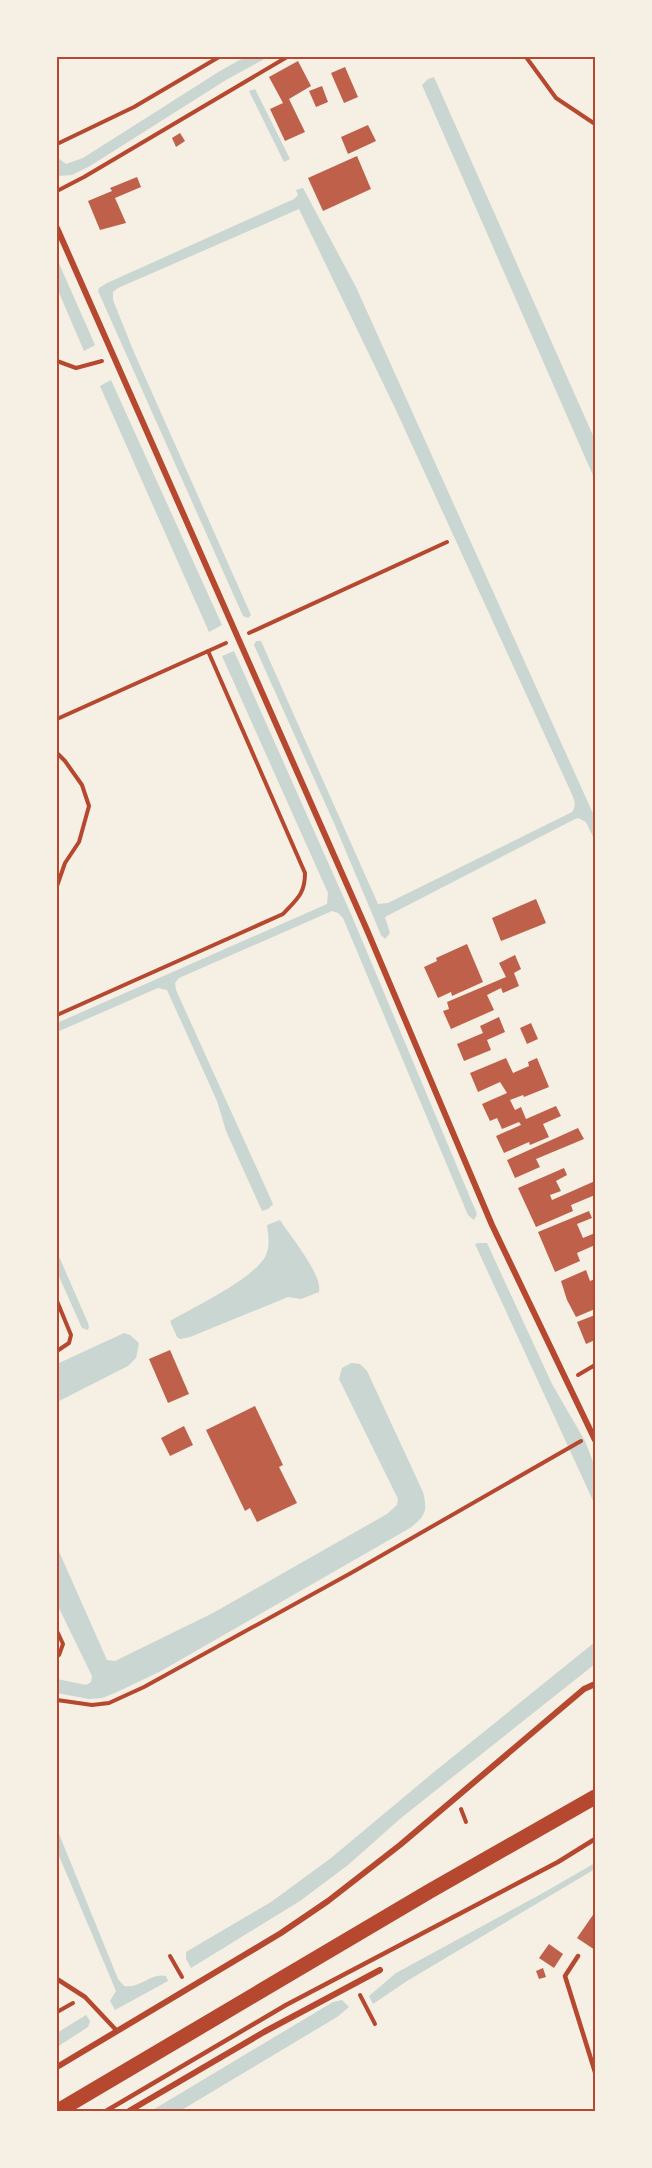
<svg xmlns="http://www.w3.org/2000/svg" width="652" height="2168" viewBox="0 0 652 2168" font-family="'Noto Sans',sans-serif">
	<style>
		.water { fill: #c9d6d2 }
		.building { fill: #bf614a }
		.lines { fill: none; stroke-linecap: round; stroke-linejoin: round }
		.path { stroke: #b5482f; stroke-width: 4 }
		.service { stroke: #b5482f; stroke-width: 4.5 }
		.minor { stroke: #b5482f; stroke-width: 6 }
		.primary { stroke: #b5482f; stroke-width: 15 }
		.neatline { fill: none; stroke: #b5482f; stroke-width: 2 }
	</style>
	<rect width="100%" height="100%" fill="#f6efe4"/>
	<g class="water">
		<path d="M245 57H268L226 80 90 166 72 175 57 176V157L66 164 83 158 220 71Z"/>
		<path d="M434 77 595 440V480L422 85 428 79Z"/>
		<path d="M255 89 290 159 284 162 249 91Z"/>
		<path d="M303 188 356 287 595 818V841L586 822 578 818 573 820 385 917 390 933 385 939 381 935 334 823 254 645 256 641H261L378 904 388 903 572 812C578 804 573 798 570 790L395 408 299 209 118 288 113 292V300L133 350 251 615 248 618 243 616 98 291 99 288 107 283 294 199 298 195 296 190Z"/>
		<path d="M57 259 95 345 84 351 57 288Z"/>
		<path d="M111 380 222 625 209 632 100 386Z"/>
		<path d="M234 651 351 914 477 1214 474 1220 468 1215 343 918 338 913 332 911 179 978 175 983 176 990 273 1204 268 1209 262 1211 226 1131 217 1101 167 990 158 988 57 1032V1023L327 904 328 893 222 656Z"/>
		<path d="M280 1220C290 1236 323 1275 319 1292L301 1299 288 1297 190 1337 180 1339 177 1337 170 1321C192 1308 261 1276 267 1252 270 1244 268 1233 267 1225Z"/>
		<path d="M479 1243H487L552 1384 585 1441 595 1467V1505L475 1244Z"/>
		<path d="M57 1252 88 1323 89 1327 88 1330 82 1328 57 1272Z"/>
		<path d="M124 1333 130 1335 139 1343 136 1358 128 1366 57 1402V1364Z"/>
		<path d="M351 1363 360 1364 367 1371 423 1492C428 1512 425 1516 410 1528L161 1671 117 1692 102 1698 89 1699 57 1693V1679L86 1685 91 1682 92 1676 57 1604V1547L107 1660 115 1661 213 1613 387 1514 397 1505 398 1499 339 1379 342 1368Z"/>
		<path d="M595 1642V1664L401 1818 348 1865 300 1901 191 1968 186 1959V1952L271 1902 331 1858 434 1772Z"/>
		<path d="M57 1829 118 1979 124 1986C140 1989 151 1972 166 1976L168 1981 115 2010 110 2001 116 1991 57 1851Z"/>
		<path d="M595 1863V1869L407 1981 373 2004 369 1996 396 1973 543 1893Z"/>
		<path d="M342 2000 349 2007 337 2017 180 2111H151L333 2002Z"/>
		<path d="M86 2015 90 2021 88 2027 57 2047V2033Z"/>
	</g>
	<g class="building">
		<path d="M298 61 311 86 289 99 305 132 285 141 270 109 283 103 269 77Z"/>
		<path d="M345 67 358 97 344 103 331 73Z"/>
		<path d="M322 86 328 102 316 107 309 91Z"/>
		<path d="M368 125 376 141 348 154 341 137Z"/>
		<path d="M180 133 185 141 176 147 172 138Z"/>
		<path d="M357 156 371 189 323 211 308 178Z"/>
		<path d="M137 177 141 187 115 198 126 223 100 230 88 201 112 191 110 188Z"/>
		<path d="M536 899 546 923 501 941 492 918Z"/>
		<path d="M467 944 483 982 452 996 451 992 438 998 424 967 437 961 436 958Z"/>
		<path d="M515 955 521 969 514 973 519 986 503 993 501 988 487 995 494 1010 451 1029 443 1011 449 1009 447 1002 506 977 499 963Z"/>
		<path d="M499 1017 505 1032 487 1040 491 1050 464 1061 457 1044 483 1033 480 1026Z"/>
		<path d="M531 1023 538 1039 527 1044 520 1028Z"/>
		<path d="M506 1058 513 1073 529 1066 528 1062 537 1058 549 1087 524 1097 523 1095 510 1100 515 1110 521 1107 526 1119 556 1106 561 1116 543 1124 549 1137 530 1145 529 1142 504 1153 496 1136 521 1125 519 1122 502 1129 497 1118 490 1121 482 1104 507 1093 500 1082 478 1092 470 1073Z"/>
		<path d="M578 1128 584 1139 536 1159 540 1167 515 1178 507 1160Z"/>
		<path d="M564 1168 567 1175 556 1181 561 1191 550 1195 552 1200 595 1181V1195L571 1205 573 1211 536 1227 518 1188Z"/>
		<path d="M589 1211 592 1218 577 1224 583 1238 595 1233V1245L577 1253 580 1261 555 1272 538 1232Z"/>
		<path d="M586 1270 590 1281 595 1279V1309L576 1317 567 1300 561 1281Z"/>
		<path d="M595 1315V1340L586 1344 577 1322Z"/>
		<path d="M170 1350 189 1394 168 1403 149 1359Z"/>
		<path d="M255 1406 283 1465 279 1467 297 1503 257 1522 250 1508 245 1511 206 1430Z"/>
		<path d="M184 1426 193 1445 170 1456 161 1438Z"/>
		<path d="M595 1912V1950L577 1938Z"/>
		<path d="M549 1944 563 1954 554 1968 539 1958Z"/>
		<path d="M543 1968 546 1977 539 1979 536 1971Z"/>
	</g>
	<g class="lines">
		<g class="path">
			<path d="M526 57 556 98 595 124"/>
			<path d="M57 144 134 107 219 57"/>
			<path d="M57 191 84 177 287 57"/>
			<path d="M57 361 76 368 102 361"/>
			<path d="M249 633 447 542"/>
			<path d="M57 719 226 643"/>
			<path d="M57 753 65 761 82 785 89 806 79 842 65 863 57 886"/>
			<path d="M57 1015 283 914C297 899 305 894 305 873L208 651"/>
			<path d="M57 1301 71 1335 69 1343 57 1351"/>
			<path d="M578 1375 595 1365"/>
			<path d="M57 1631 63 1644 59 1655H57"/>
			<path d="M57 1700 92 1705 109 1703 144 1687 351 1573 581 1441"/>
			<path d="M461 1809 466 1822"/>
			<path d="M170 1956 182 1977"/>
			<path d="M360 1995 375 2024"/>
			<path d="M57 2012 73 2003"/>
		</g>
		<g class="service">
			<path d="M578 1956 565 1976 595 2072"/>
			<path d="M57 1979 85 1997 117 2031"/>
			<path d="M106 2111 286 2005 558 1862 595 1839"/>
		</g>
		<g class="minor">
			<path d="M57 228 367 930 492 1225 595 1440"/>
			<path d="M57 2067 281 1933 328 1901 400 1845 584 1689 595 1684"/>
			<path d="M129 2111 264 2032 380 1970"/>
		</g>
		<path class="primary" d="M58 2111 430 1891 595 1797"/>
	</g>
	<rect width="652" height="2168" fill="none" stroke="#f6efe4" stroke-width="117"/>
	<rect x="58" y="58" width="536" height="2052" class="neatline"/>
</svg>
